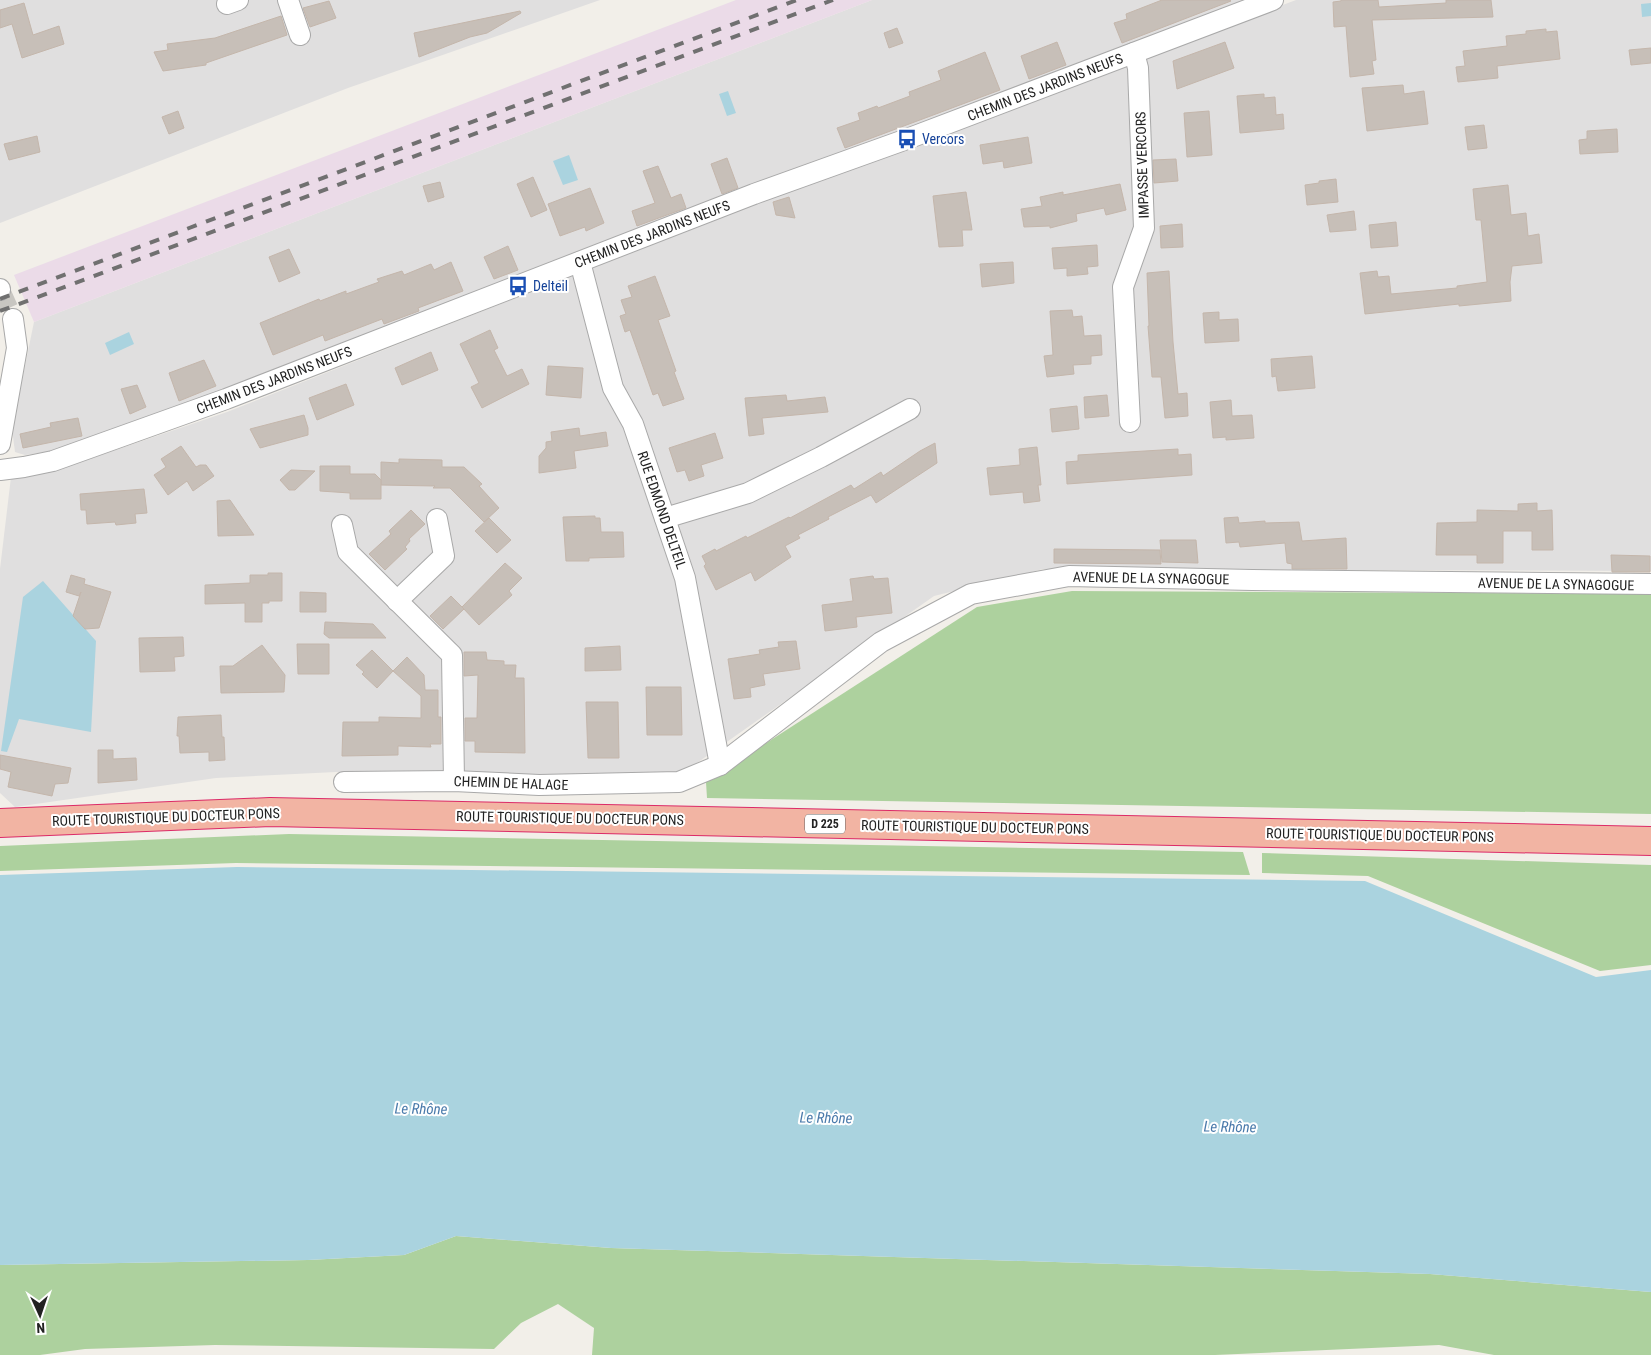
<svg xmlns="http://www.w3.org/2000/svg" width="1651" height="1355" viewBox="0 0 1651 1355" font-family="'Roboto Condensed',sans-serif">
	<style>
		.residential { fill: #e0dfdf }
		.industrial { fill: #ebdbe8 }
		.forest { fill: #add19e }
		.water { fill: #aad3df }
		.building { fill: #c7bfb8; stroke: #c4b6ab }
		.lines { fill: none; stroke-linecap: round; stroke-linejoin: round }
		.minor-tunnel { stroke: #c8c6c1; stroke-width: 20; stroke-dasharray: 20 10; stroke-linecap: butt }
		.minor-casing { stroke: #a9a9a9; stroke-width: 22 }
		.trunk-casing { stroke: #dc2a67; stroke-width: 30 }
		.minor { stroke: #fff; stroke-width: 20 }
		.trunk { stroke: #f2b4a3; stroke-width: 28 }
		.rail { stroke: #707070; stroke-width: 4; stroke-dasharray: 10 10; stroke-linecap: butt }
		.labels { text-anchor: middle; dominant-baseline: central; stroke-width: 4; stroke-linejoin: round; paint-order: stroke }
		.shield { fill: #fff; stroke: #646464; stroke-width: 1 }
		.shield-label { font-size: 12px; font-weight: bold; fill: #222 }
		.street-label { font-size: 14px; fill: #222; stroke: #fff }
		.transit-label { font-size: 14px; fill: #164399; stroke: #fff; text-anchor: start }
		.water-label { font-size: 15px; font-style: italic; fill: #4a7aab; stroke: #fff }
	</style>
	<rect width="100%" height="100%" fill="#f2efe9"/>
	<g class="residential">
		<path d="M0 0H600L348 88 0 223Z"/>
		<path d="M872 0H1254L268 373 105 433 53 451 25 455 15 452 12 429 34 322Z"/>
		<path d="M1296 0H1651V571L1043 569 934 596 677 777H531L336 772 216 778 15 807 0 793V569L11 477 54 471 227 412 764 200Z"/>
	</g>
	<path class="industrial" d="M736 0H872L34 322 14 275Z"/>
	<g class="forest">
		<path d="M1072 591 1651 594V814L707 798 706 782 977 607Z"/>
		<path d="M289 834 1243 852 1250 875 236 863 0 871V846Z"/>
		<path d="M1262 853 1651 865V965L1600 971 1368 876 1262 873Z"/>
		<path d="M456 1236 611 1248 1430 1274 1651 1292V1355H1494L1439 1345 1215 1355H592L594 1328 558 1304 521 1323 494 1349 215 1345 85 1349 40 1355H0V1265L308 1260 404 1255Z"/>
	</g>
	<g class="water">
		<path d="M1651 3V16L1642 17 1641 4Z"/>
		<path d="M728 91 736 113 727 116 719 94Z"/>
		<path d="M569 155 578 180 563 185 553 161Z"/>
		<path d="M129 332 134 344 110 355 105 343Z"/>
		<path d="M43 581 96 641 91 732 19 719 7 752 1 751 23 597Z"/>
		<path d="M237 867 1365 881 1596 977 1651 970V1292L1430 1274 611 1248 456 1236 404 1255 308 1260 0 1265V875Z"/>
	</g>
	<g class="building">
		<path d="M1162 0H1230L1231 1 1122 43 1114 23 1127 19 1126 14Z"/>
		<path d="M1341 0H1378L1379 7 1446 3V0H1491L1493 17 1372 20 1376 60 1372 61 1374 74 1350 77 1346 26 1334 27 1333 2 1341 1Z"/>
		<path d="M329 1 336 18 310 27 303 8Z"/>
		<path d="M24 3 33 35 59 26 64 44 22 58 12 24 0 28V10Z"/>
		<path d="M520 11 521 13 487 33 470 37 419 57 414 33Z"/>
		<path d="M281 16 287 35 206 63V65L163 71 154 52 168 50 167 44 215 38Z"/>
		<path d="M897 28 903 43 889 48 884 33Z"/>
		<path d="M1546 29V32L1557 31 1560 59 1497 66 1498 78 1458 82 1456 67 1465 66 1463 51 1507 46 1506 36 1526 34V31Z"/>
		<path d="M1057 42 1066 65 1029 79 1021 56Z"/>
		<path d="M1225 42 1234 68 1177 89 1173 61Z"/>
		<path d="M1651 48V63L1631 65 1629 50Z"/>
		<path d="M985 52 1000 90 845 148 837 128 860 120 858 113 877 106 878 108 910 96 909 92 941 80 938 71Z"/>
		<path d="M1403 85 1404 94 1424 91 1428 124 1367 131 1362 88Z"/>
		<path d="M1264 94V98L1275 97 1276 115 1283 114 1284 129 1240 133 1237 96Z"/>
		<path d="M178 111 184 128 169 134 162 117Z"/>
		<path d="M1209 111 1212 155 1187 157 1184 113Z"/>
		<path d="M1484 125 1487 148 1468 150 1465 127Z"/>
		<path d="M1617 129 1618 152 1580 154 1579 140 1587 139V131Z"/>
		<path d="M37 136 40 152 9 160 4 144Z"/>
		<path d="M1028 137 1032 163 1004 168 1003 161 983 164 980 145Z"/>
		<path d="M727 158 738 188 722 194 711 164Z"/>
		<path d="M1176 159 1178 181 1154 183 1153 160Z"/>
		<path d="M658 166 671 198 681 194 686 208 637 226 632 211 655 203 643 171Z"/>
		<path d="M533 177 547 210 531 217 517 184Z"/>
		<path d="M1336 179 1338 202 1307 205 1305 185 1319 183V181Z"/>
		<path d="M440 182 444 197 428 202 423 186Z"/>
		<path d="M1120 184 1126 210 1106 215 1104 208 1076 214 1077 221 1050 228V226L1024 227 1021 209 1042 206 1040 197 1063 192V195Z"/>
		<path d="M1508 185 1511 215 1526 213 1528 236 1539 234 1542 263 1512 266 1510 282 1511 301 1459 306V304L1365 314 1360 273 1377 271 1378 277 1389 276 1391 294 1457 288V286L1487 282 1481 220H1476L1473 189Z"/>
		<path d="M590 188 604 223 586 231 585 227 560 236 548 204Z"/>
		<path d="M966 192 972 230H962L963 246 939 247 933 196Z"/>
		<path d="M789 197 795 218 776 215 773 202Z"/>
		<path d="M1354 211 1356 230 1330 232 1327 215Z"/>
		<path d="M1396 222 1398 246 1371 248 1369 225Z"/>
		<path d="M1182 224 1183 247 1161 248 1160 226Z"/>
		<path d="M1097 245 1098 266 1087 267 1088 274 1067 276V268L1054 269 1052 248Z"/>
		<path d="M508 246 518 270 494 279 484 257Z"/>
		<path d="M289 249 300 273 279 282 269 257Z"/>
		<path d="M451 262 463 291 418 308 419 311 384 324 382 319 325 341 323 335 273 355 260 323 319 299 320 301 346 291V294L379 282 377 279 402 271 404 275 431 264 434 270Z"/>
		<path d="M1013 262 1014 283 982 287 980 264Z"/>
		<path d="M1169 271 1173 342 1178 394 1187 393 1188 416 1165 418 1161 377H1152L1148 326H1149L1147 273Z"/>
		<path d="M655 276 670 316 658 320 676 371 674 372 684 399 663 406 658 393 653 395 630 330 625 332 620 316 626 314 621 300 632 297 628 286Z"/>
		<path d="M1072 310 1073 317 1082 316 1084 336 1101 335 1102 355 1091 356V364L1073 365 1074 374 1047 377 1044 356 1053 355 1050 311Z"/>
		<path d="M1219 312V320L1238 319 1239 341 1205 343 1203 313Z"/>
		<path d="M490 330 498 348 494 350 507 376 522 369 529 384 482 408 471 387 479 383 460 344Z"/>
		<path d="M431 352 438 370 402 385 395 368Z"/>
		<path d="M1312 356 1315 388 1278 391 1276 376 1272 377 1271 359Z"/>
		<path d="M204 360 216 386 179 401 169 373Z"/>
		<path d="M548 366 583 368 581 398 546 395Z"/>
		<path d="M346 384 354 405 317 420 309 398Z"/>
		<path d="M137 385 146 407 130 414 121 389Z"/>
		<path d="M786 395 787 401 825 397 828 412 762 418 764 434 749 436 745 398Z"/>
		<path d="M1107 395 1109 416 1085 418 1084 397Z"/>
		<path d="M1231 400 1232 416 1252 415 1254 438 1226 440V437L1213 438 1210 402Z"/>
		<path d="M1077 406 1079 429 1052 432 1050 409Z"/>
		<path d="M304 415 308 428V435L260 448 250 429Z"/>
		<path d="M78 418 82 436 23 448 20 434 51 427 50 423Z"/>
		<path d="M579 428 580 436 606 432 608 446 574 451 576 468 539 473V456L546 448V442L552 441 551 432Z"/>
		<path d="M715 433 723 458 701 465 704 476 689 481 685 470 677 472 669 448Z"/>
		<path d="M935 443 937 463 876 503 871 495 828 517 829 519 798 535 800 538 785 546 791 557 755 581 751 572 716 590 704 566 706 564 702 556 715 549 716 551 746 536 747 538 789 517 790 518 851 485 854 489 881 472 883 476 920 451Z"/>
		<path d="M181 446 196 467 200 465H206L214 476 193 491 187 481 168 495 154 475 166 467 161 459Z"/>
		<path d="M1037 447 1041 485H1038L1040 501 1024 503 1023 492 990 495 987 468 1020 465 1019 449Z"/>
		<path d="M1178 449V455L1191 454 1192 475 1067 484 1066 462 1078 461V455Z"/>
		<path d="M399 459 442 460V467H464L482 484 479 486 499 508 484 522 450 488H433L435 486 381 485V462L399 463Z"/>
		<path d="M320 466H350V474H375L381 480V499H350V493L320 491Z"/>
		<path d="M291 470 315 471 295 490H289L280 480Z"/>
		<path d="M144 489 147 513 135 514 136 523 116 525 115 522 87 524 86 510H81L80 494Z"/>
		<path d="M230 500 254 535 218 536 217 501Z"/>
		<path d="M1537 503V511L1552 510 1553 550H1532V531H1503V563H1477V555H1436L1437 523 1477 522V510L1518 511V504Z"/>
		<path d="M411 510 425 524 409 539 410 541 405 547 407 549 385 570 369 554 391 534 389 531Z"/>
		<path d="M595 516V518H600L601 532H623L624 557 589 558V561H566L563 517Z"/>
		<path d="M1238 517 1239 523 1265 521V523L1299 522 1302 541 1346 538 1347 569H1292V564L1287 563 1285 543 1240 547 1239 542 1226 543 1224 518Z"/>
		<path d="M489 518 511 540 497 553 475 531Z"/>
		<path d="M1160 540H1196L1198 563 1162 562Z"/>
		<path d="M1054 549 1160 550 1161 564 1054 563Z"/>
		<path d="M1611 555 1650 556V572H1612Z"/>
		<path d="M505 563 522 578 509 591 512 595 479 625 462 607Z"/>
		<path d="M268 573H282V601H269V603H262V622H245V603L205 604V585L250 583V575H268Z"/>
		<path d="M71 575 85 579 84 584 111 592 99 628 85 629 73 616 81 592 79 596 66 592Z"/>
		<path d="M873 576 874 579 888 578 892 613 856 617 857 627 825 631 822 605 853 601 850 579Z"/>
		<path d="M300 592 326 593V612H300Z"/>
		<path d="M451 596 464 609 443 629 430 616Z"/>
		<path d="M325 622 373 624 386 638H329L324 634Z"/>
		<path d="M183 637 184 656 174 657 175 671 140 672 139 638Z"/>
		<path d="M796 641 800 669 763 674 765 685 750 688 751 697 734 699 728 659 760 654 759 650 779 647 778 642Z"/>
		<path d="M297 644H329V674H298Z"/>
		<path d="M262 645 285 675 284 692 221 693 220 666H233Z"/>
		<path d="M620 646 621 670 585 671V648Z"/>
		<path d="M372 650 393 671 407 657 424 675 425 690H438V717H441V744H430L431 747 398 746V755L342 756 343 722H379V717L421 718V696L393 671 377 688 362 674 364 672 356 665Z"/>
		<path d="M464 652H486L487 660 504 661V665H516L515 678H524L525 753 475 752V741H465V718H477L478 675 464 676Z"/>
		<path d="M646 687H681L682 735H647Z"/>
		<path d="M586 702H618L619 758H588Z"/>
		<path d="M221 715 222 737H224L225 760 209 761V752L180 753 179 736H177L178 717Z"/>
		<path d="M98 750H113V759L136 758 137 780 98 783Z"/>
		<path d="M0 755 71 768 68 783 55 784 52 796 8 787 11 772 0 769Z"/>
	</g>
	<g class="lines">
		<path class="minor-tunnel" d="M0 290 13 319"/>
		<defs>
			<g id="minor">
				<path d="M288 0 300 35"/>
				<path d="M227 4 238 0"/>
				<path d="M580 262 613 388 633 424 685 578 720 765"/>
				<path d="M0 289V290"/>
				<path d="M1130 422 1123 287 1144 228 1138 68 1134 53"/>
				<path d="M0 444 17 348 13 319"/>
				<path d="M0 470 24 467 53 461 226 399 754 194 907 139 1273 0"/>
				<path d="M665 518 748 493 821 457 910 409"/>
				<path d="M342 525 348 552 452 655 454 781"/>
				<path d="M397 601 444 556 437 519"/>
				<path d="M344 782 454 781 539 785 679 782 720 765 881 642 971 594 1069 576 1252 580 1651 584"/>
			</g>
			<path id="trunk" d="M0 823 270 812 1651 841"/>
		</defs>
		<use href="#minor" class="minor-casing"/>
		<use href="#trunk" class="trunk-casing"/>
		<use href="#minor" class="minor"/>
		<use href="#trunk" class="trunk"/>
		<g class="rail">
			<path d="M0 299 797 0"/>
			<path d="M0 311 833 0"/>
		</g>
	</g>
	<defs>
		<symbol id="bus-bare" viewBox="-9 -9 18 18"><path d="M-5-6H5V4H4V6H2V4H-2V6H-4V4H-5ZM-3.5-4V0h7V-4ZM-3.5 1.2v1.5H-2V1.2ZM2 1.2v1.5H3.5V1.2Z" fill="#1a4fb4" stroke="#fff" stroke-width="2.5" paint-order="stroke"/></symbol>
	</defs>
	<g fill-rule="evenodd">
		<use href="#bus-bare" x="893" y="125" width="28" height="28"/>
		<use href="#bus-bare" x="504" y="272" width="28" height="28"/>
	</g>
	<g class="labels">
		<rect class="shield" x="805" y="814.5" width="40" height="19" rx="4"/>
		<g class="shield-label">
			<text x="825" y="824">D 225</text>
		</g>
		<g class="street-label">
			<text transform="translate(1045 87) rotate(-21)">CHEMIN DES JARDINS NEUFS</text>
			<text transform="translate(1142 165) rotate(-92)">IMPASSE VERCORS</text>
			<text transform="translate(652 234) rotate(-21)">CHEMIN DES JARDINS NEUFS</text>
			<text transform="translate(274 380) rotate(-21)">CHEMIN DES JARDINS NEUFS</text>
			<text transform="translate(662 510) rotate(71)">RUE EDMOND DELTEIL</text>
			<text transform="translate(1151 578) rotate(1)">AVENUE DE LA SYNAGOGUE</text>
			<text transform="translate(1556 584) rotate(1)">AVENUE DE LA SYNAGOGUE</text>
			<text transform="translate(511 783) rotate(2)">CHEMIN DE HALAGE</text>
			<text transform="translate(166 817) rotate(-2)">ROUTE TOURISTIQUE DU DOCTEUR PONS</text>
			<text transform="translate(570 818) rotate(1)">ROUTE TOURISTIQUE DU DOCTEUR PONS</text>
			<text transform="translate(975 827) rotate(1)">ROUTE TOURISTIQUE DU DOCTEUR PONS</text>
			<text transform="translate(1380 835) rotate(1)">ROUTE TOURISTIQUE DU DOCTEUR PONS</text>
		</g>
		<g class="transit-label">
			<text x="922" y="139">Vercors</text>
			<text x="533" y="286">Delteil</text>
		</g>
		<g class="water-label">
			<text transform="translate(421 1109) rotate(1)">Le Rhône</text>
			<text transform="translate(826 1118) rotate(1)">Le Rhône</text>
			<text transform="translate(1230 1127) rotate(1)">Le Rhône</text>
		</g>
	</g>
	<g transform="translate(40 1315) rotate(177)" stroke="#ffffff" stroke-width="4" paint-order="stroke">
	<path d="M0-4L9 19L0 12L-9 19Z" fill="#222222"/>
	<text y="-8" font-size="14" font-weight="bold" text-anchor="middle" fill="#222222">N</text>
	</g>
</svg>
